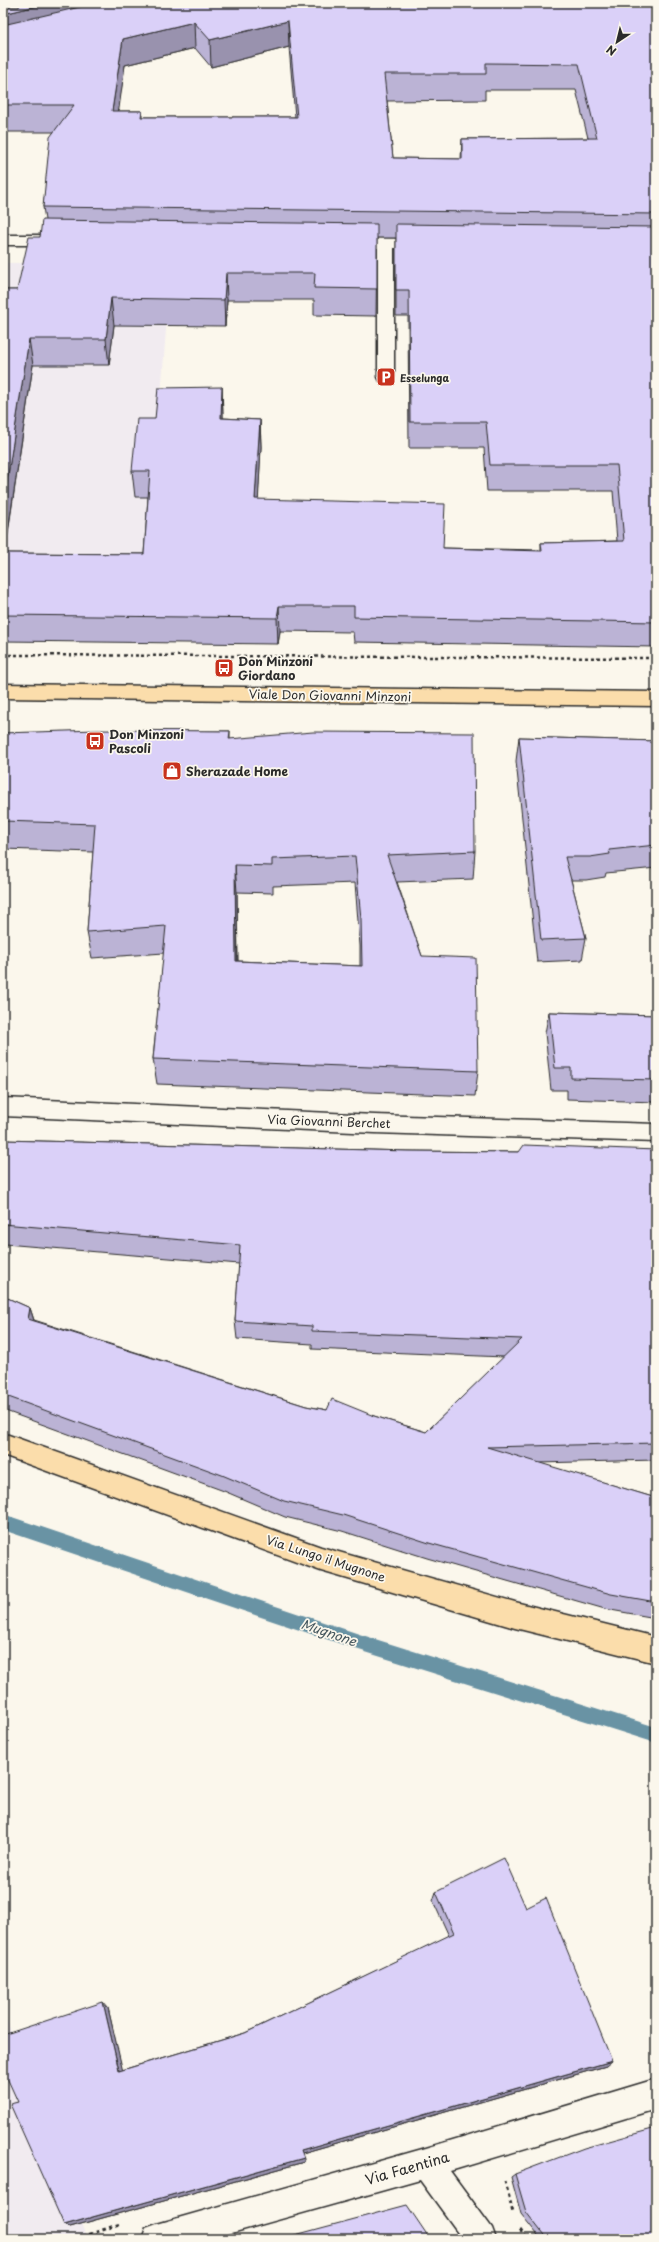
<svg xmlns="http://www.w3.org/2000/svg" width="659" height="2242" viewBox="0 0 659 2242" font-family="'Playpen Sans',sans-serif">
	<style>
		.built { fill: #f1ebf0 }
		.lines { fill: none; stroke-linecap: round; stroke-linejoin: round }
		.stream { fill: #6993a4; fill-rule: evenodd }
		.minor-casing { stroke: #2b2b2b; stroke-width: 3 }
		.major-casing { stroke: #2b2b2b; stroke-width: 3 }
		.path-far1 { stroke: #2b2b2b; stroke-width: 2.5; stroke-dasharray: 3 3; stroke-linecap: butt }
		.path { stroke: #2b2b2b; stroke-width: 3; stroke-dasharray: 3.5 3.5; stroke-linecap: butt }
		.minor { fill: #fbf7ec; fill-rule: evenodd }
		.major { fill: #fbddab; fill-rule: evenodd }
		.rail-casing { stroke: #2b2b2b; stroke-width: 5 }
		.rail { stroke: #fbf7ec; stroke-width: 3.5; stroke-dasharray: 11; stroke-linecap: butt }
		.wall { fill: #bbb3d5; stroke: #2b2b2b; fill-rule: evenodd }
		.shaded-wall { fill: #9992ae; stroke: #2b2b2b }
		.building { fill: #dad0f8; stroke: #2b2b2b; fill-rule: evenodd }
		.labels { text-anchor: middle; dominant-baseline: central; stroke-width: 3.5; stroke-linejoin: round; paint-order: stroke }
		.far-poi-label { font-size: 10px; font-weight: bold; fill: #2b2b2b; stroke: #fbf7ec; text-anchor: start }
		.poi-label { font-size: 12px; font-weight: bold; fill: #2b2b2b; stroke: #fbf7ec; text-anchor: start }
		.street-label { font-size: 12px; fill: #2b2b2b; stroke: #fbf7ec }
		.water-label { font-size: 13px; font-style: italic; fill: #45565d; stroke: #fbf7ec }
		.near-street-label { font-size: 14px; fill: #2b2b2b; stroke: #fbf7ec }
	</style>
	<rect width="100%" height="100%" fill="#fbf7ec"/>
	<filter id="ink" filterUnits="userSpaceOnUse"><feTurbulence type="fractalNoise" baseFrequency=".025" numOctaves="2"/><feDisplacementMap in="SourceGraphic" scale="8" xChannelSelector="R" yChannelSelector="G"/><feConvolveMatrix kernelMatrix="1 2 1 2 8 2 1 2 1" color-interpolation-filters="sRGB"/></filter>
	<g filter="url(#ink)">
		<g class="built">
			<path d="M3 263 171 264 147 579 3 641Z"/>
			<path d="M3 2010 88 2239H3Z"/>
		</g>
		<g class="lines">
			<path class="stream" d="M3 1514 359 1634 656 1727V1743L359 1650 3 1530Z"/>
			<defs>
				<g id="minor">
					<path d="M3 3H10L8 9 3 10Z"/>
					<path d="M3 235H58L64 237 66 240 64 243 58 245H3Z"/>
					<path d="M348 238 426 239 432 241 434 244 432 247 394 248V377L392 381H380L378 377V248L342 246 340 243 342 240Z"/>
					<path d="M3 1098 375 1115 656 1124V1142L375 1133 3 1116Z"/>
					<path d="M656 2079V2109L450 2171 492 2228 496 2239H463L420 2180 210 2239H142L146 2228 157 2224 426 2148Z"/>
				</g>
				<g id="major">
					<path d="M3 684 656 692V706L3 698Z"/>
					<path d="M3 1433 321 1547 515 1602 656 1637V1663L515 1628 321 1571 3 1455Z"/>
				</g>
			</defs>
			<use href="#minor" class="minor-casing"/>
			<use href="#major" class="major-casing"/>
			<path class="path-far1" d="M3 655 656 658"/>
			<g class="path">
				<path d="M505 2181 513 2213"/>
				<path d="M520 2230 527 2239"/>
				<path d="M76 2239 120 2224"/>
			</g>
			<use href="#minor" class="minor"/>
			<use href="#major" class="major"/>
			<defs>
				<path id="rail" d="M3 2236 4 2239"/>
			</defs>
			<use href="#rail" class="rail-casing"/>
			<use href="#rail" class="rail"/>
		</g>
		<g class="wall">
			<path d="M3 7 656 13V647L354 642 353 632 280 631 278 644 3 641V290H17L40 237 45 220 43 207 54 132H3ZM289 47 295 117H142V111H118L125 65 195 48 211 67ZM485 90H576L588 138 462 139 461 159 393 158 387 101 485 100ZM377 238H396V316H408L409 448H484L487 491H613L617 541 541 543V550L443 548 258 499 261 447 260 420 223 418 222 387 155 419 132 471 135 497H148L144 554 5 553 33 365H109L114 325 225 326 227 300H314V315L376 316Z"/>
			<path d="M230 731V739L475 851 473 879 397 882 422 956 478 1071 475 1096 157 1084 153 1059 164 953 92 958 87 932 93 852 3 849V733ZM355 883 360 946V966L238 961 237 892 273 893V886Z"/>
			<path d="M519 737 656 741V868L606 873 605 877 586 880H571L586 938 582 960 537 962 516 761Z"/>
			<path d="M549 1012 656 1015V1119L655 1102 567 1099V1090H551L545 1033Z"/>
			<path d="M3 1140 407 1151 519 1152 656 1150V1460L538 1463 656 1498V1618L605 1609 427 1558 342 1531 285 1517 224 1491 3 1410V1296L30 1308 34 1320 306 1406 327 1410 374 1416 426 1432 504 1357 312 1349V1344L237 1339 235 1321 239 1264 5 1244 3 1250Z"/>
			<path d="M436 1892 526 1908 606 2066 302 2153 304 2162 70 2227 64 2225 18 2102 108 2008 122 2070 245 2033 449 1936 433 1901Z"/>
			<path d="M515 2174 656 2239H541L521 2214 511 2177Z"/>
		</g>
		<g class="shaded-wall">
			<path d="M50 3H163L3 41V14Z"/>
			<path d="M288 21 289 47 211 67 210 40Z"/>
			<path d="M194 22 195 48 125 65 115 137 112 111 123 39Z"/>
			<path d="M226 273 227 300 225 326 224 300Z"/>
			<path d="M111 298 114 325 109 365 106 339Z"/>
			<path d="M29 339 33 365 3 564V507Z"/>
			<path d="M222 387 223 414V444L221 418Z"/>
			<path d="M260 420 261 447 257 525 255 499Z"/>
			<path d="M279 606 280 631 278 644 277 618Z"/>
			<path d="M235 865 237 892 238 987 236 961Z"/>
			<path d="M3 1239 5 1244 3 1250Z"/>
			<path d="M30 1308 36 1327 28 1319Z"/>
			<path d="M103 2002 108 2008 124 2076 119 2071Z"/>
			<path d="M612 2061 606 2066 302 2153 301 2150Z"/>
			<path d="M304 2158V2162L70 2227 64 2225Z"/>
		</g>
		<g class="building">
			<path d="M20 3H50L3 14V7H19Z"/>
			<path d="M97 3H654L656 13V214L43 207 50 137 74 105H3V25ZM288 21 297 117H141L142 111H112L123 39 194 22 210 40ZM486 63 579 64 597 138 462 139V159L393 158 384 74H486Z"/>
			<path d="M42 220 377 224V289L314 288 315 273H226L224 300 111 298 106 339H29L3 507V290H17L29 237H40Z"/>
			<path d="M396 224 656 227V622L354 617V606H279L277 618 3 615V553L144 554 150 471H132L137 419H155L158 388 222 387 221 418 260 420 255 499 445 504 443 548 542 551 541 543 624 541 617 465H490L486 422H410L409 290H396Z"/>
			<path d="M97 730 230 731 229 739 313 732 474 733 475 851 387 855 422 956 476 958 478 1071 153 1059 166 926 87 932 95 824 3 821V733ZM355 856 361 919 362 966 236 961 235 865 272 866V859Z"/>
			<path d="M519 737 656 741V845L609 850 610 854 590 857H565L586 938 541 940Z"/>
			<path d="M549 1012 656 1015V1080L571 1078V1068H555Z"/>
			<path d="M3 1140 407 1151 519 1152 524 1145 656 1150V1443L487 1447 656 1498V1602L611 1594 429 1543 343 1515 284 1501 222 1475 3 1395V1296L30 1308 28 1319 306 1406 327 1410 332 1399 374 1416 426 1432 522 1339 312 1331V1326L235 1321 240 1245 3 1224Z"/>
			<path d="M504 1858 526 1908 546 1898 612 2061 301 2150 304 2158 64 2225 10 2104 18 2102 3 2069V2035L103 2002 119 2071 245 2033 454 1933 436 1892Z"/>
			<path d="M656 2128V2239H547L526 2212 515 2174 584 2148Z"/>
			<path d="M407 2205 430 2239H280Z"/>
		</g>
	</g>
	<defs>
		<symbol id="parking-square" viewBox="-11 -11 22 22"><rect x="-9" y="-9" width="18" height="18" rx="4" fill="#c8321e" stroke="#fbf7ec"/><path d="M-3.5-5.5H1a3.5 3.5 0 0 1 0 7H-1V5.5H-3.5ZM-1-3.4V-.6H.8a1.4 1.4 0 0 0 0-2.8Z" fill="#fff"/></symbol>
		<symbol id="bus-square" viewBox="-11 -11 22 22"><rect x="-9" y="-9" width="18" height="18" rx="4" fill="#c8321e" stroke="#fbf7ec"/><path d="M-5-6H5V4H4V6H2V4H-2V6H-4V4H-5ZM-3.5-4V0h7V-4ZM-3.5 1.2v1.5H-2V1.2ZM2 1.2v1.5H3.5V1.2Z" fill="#fff"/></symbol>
		<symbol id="shop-square" viewBox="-11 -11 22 22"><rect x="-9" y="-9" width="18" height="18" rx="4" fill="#c8321e" stroke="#fbf7ec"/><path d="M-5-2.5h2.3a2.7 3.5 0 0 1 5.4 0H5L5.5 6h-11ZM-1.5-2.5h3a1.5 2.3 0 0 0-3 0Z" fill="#fff"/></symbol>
	</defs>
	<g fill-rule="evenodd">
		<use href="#parking-square" x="375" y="366" width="22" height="22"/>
		<use href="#bus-square" x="213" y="657" width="22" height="22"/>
		<use href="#bus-square" x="84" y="730" width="22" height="22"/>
		<use href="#shop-square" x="161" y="760" width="22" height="22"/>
	</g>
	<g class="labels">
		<g class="far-poi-label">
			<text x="400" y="377">Esselunga</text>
		</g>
		<g class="poi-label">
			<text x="238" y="661">Don Minzoni<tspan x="238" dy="14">Giordano</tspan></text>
			<text x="109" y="734">Don Minzoni<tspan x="109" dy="14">Pascoli</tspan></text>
			<text x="186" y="771">Sherazade Home</text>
		</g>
		<g class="street-label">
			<text transform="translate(330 695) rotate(1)">Viale Don Giovanni Minzoni</text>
			<text transform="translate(329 1121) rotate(2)">Via Giovanni Berchet</text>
			<text transform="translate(326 1558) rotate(18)">Via Lungo il Mugnone</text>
		</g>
		<g class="water-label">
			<text transform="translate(329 1632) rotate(19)">Mugnone</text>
		</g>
		<g class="near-street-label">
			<text transform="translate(407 2168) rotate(-16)">Via Faentina</text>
		</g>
	</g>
	<rect width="659" height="2242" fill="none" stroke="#fbf7ec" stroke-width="16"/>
	<rect x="8" y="8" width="643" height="2226" fill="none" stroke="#2b2b2b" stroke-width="1.5" filter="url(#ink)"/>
	<g transform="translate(617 42) rotate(215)" stroke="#fbf7ec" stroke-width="3" paint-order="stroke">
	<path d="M0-3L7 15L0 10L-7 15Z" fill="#2b2b2b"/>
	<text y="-6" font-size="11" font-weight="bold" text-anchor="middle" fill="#2b2b2b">N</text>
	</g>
</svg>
